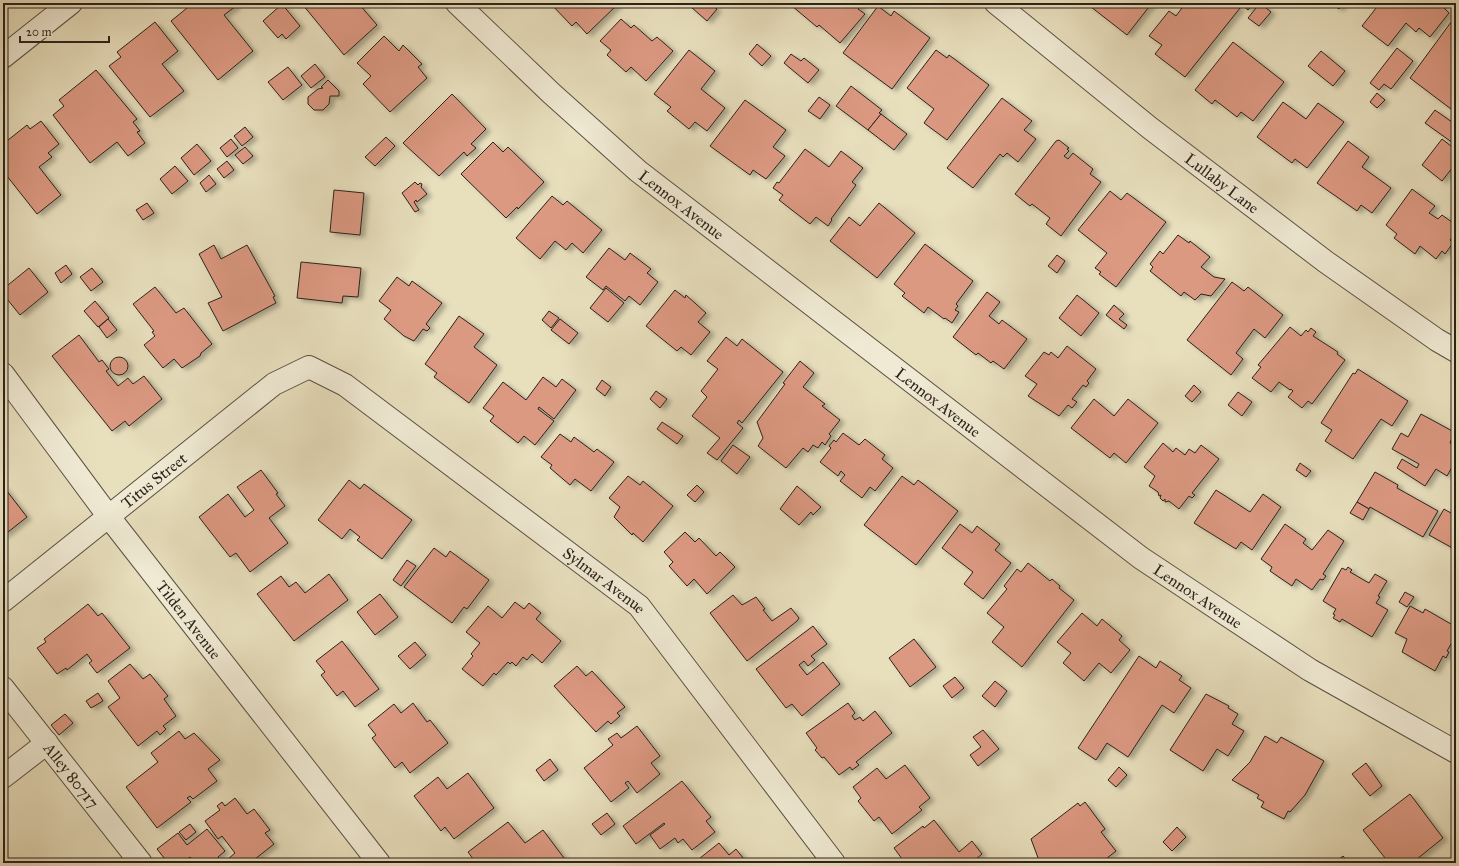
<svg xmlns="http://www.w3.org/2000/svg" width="1459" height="866" viewBox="0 0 1459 866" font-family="'IM FELL Great Primer',serif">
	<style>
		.building { fill: #dc9982; stroke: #2b221a; filter: url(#shadow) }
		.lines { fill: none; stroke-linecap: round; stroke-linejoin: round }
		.minor-casing { stroke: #5a5143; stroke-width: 24 }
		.minor { stroke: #f0ead4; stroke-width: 22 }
		.labels { text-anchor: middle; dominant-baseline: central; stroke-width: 3; stroke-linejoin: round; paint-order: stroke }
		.street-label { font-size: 16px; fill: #2b221a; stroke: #f0ead4 }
	</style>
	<defs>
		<filter id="shadow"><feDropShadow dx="4.5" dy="2.5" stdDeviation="2" flood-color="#0004"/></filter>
	</defs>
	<rect width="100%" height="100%" fill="#e8dfbd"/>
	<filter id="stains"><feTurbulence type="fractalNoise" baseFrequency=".005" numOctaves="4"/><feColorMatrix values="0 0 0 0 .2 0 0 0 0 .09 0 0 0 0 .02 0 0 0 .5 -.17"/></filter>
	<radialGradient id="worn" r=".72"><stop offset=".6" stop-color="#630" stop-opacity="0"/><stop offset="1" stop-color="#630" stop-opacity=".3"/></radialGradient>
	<g class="building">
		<path d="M183 3H234L236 6 224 15 253 51 218 80 171 21 187 8Z"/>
		<path d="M305 3H360L359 4 377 25 344 55 303 5Z"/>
		<path d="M550 3H619L587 34 576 22 572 26Z"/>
		<path d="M694 3H709L717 9 707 21 691 7Z"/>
		<path d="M794 3H863L858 9 865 14 840 43 819 25 817 27 792 6Z"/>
		<path d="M1086 3H1152L1127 35Z"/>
		<path d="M1182 3H1233L1240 8 1185 77 1155 54 1162 45 1149 36 1169 11 1176 16 1184 5Z"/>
		<path d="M1240 3H1254L1248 10Z"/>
		<path d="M1260 3 1271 12 1259 26 1248 18Z"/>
		<path d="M1332 3H1343L1339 9Z"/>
		<path d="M1380 3H1439L1449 13 1430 37 1419 28 1416 32 1406 23 1388 46 1362 26Z"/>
		<path d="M282 4 300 26 286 39 282 34 278 38 263 21Z"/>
		<path d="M878 6 891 16 894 11 930 38 892 89 843 53Z"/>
		<path d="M1454 18 1456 19V102L1451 109 1410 78Z"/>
		<path d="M621 19 631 28 634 25 652 41 657 37 673 51 646 81 631 67 626 72 607 55 611 50 600 41Z"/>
		<path d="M155 22 178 51 162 64 184 91 150 117 109 66 121 57 117 52Z"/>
		<path d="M384 36 399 51 403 45 422 64 418 67 427 78 390 112 363 84 371 76 357 63Z"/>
		<path d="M1233 42 1284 82 1253 121 1241 112 1237 117 1215 100 1212 104 1195 90Z"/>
		<path d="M757 44 771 56 762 66 749 54Z"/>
		<path d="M1397 48 1413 61 1391 89 1384 84 1379 90 1370 83Z"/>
		<path d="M689 50 715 71 701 89 725 108 707 131 695 122 689 129 667 111 671 107 654 94Z"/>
		<path d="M936 50 947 58 949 55 989 85 947 140 924 123 934 109 907 88Z"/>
		<path d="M1321 51 1345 71 1333 86 1308 66Z"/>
		<path d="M791 54 801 61 804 58 819 70 808 83 784 63Z"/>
		<path d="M315 64 325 77 311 88 301 76Z"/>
		<path d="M288 67 302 85 283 100 268 82Z"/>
		<path d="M96 70 137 119 133 122 140 131 137 132 145 143 128 156 117 142 90 163 53 115 64 106 59 100Z"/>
		<path d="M328 80 339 91V96H330L329 104 323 110H314L308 104V97L318 89 323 88 321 87Z"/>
		<path d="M851 86 882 110 879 113 881 114 868 130 836 106Z"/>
		<path d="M1377 93 1385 100 1377 108 1370 102Z"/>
		<path d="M452 94 486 129 471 144 476 148 467 156 464 152 439 176 403 143Z"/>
		<path d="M819 97 830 105 820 119 808 111Z"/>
		<path d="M1002 98 1032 121 1024 130 1036 139 1018 162 1007 153 1003 157 1000 154 973 188 947 168Z"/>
		<path d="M745 100 786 130 773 147 785 156 766 179 753 170 750 175 710 146Z"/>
		<path d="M1283 102 1306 119 1318 103 1344 122 1307 168 1295 159 1292 163 1257 137Z"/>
		<path d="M1435 110 1456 125V140L1453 143 1425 123Z"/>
		<path d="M881 114 907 134 894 150 868 130Z"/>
		<path d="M41 121 59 144 48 153 52 157 39 167 61 195 37 214 3 171V144L27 125 30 129Z"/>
		<path d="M245 127 253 137 242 146 234 136Z"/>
		<path d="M386 137 395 146 375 166 365 157Z"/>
		<path d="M231 139 238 148 227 157 220 148Z"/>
		<path d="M1442 139 1456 150V163L1442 181 1422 165Z"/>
		<path d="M1059 140 1069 148 1067 149 1069 151 1064 156 1068 159 1073 153 1093 169 1090 174 1101 182 1061 236 1046 224 1050 218 1032 204 1030 206 1015 194 1056 141Z"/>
		<path d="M1348 141 1369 157 1362 167 1391 188 1372 213 1361 205 1357 211 1317 183Z"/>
		<path d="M493 142 503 152 508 147 544 182 518 209 517 207 506 218 461 174Z"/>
		<path d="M197 144 211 161 194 175 181 158Z"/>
		<path d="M245 147 253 156 243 164 235 155Z"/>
		<path d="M805 149 829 167 841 151 863 168 852 182 856 185 831 219 832 220 828 226 816 217 810 224 779 200 783 195 773 188 777 182 779 183Z"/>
		<path d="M227 161 234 170 224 178 217 169Z"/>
		<path d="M175 166 188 181 172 194 160 179Z"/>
		<path d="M209 175 216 184 206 192 200 183Z"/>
		<path d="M415 182 418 185 420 183 422 184 421 187 427 194 417 202 416 200 414 202 419 210 415 212 402 193Z"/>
		<path d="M1412 189 1435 206 1429 213 1438 219 1442 215 1456 225V232L1450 240 1453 243 1445 254 1442 251 1436 259 1420 246 1415 254 1394 238 1397 234 1386 225Z"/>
		<path d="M334 190 364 193 360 235 330 232Z"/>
		<path d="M1110 191 1121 200 1127 193 1166 222 1116 287 1099 274 1101 272 1095 268 1107 253 1078 230Z"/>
		<path d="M552 196 563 205 567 201 602 230 583 253 572 243 566 250 555 241 540 259 516 238Z"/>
		<path d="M147 203 154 213 143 220 136 210Z"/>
		<path d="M879 203 915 233 877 278 830 241 849 217 860 226Z"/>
		<path d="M1178 235 1189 243 1190 241 1210 257 1201 267 1214 277 1225 279 1211 296 1201 294 1195 300 1184 292 1181 296 1150 271 1153 267 1150 264 1160 251 1163 254Z"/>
		<path d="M925 244 973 281 956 304 958 306 955 310 959 312 952 323 945 318 944 319 928 307 924 313 902 296 905 293 894 284Z"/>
		<path d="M214 245 221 259 247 245 275 296 273 297 276 303 223 331 208 303 222 297 199 254Z"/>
		<path d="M609 248 625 260 630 253 651 269 647 273 658 282 640 305 629 296 625 301 606 286 603 290 586 277Z"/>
		<path d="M1057 255 1065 261 1057 273 1048 266Z"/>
		<path d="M301 262 361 268 358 297 343 296 342 303 297 298Z"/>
		<path d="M66 265 72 274 61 283 55 273Z"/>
		<path d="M29 268 48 292 20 315 3 294V289Z"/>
		<path d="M92 268 103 282 91 291 80 277Z"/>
		<path d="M397 277 409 286 412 281 442 303 426 324 430 328 427 331 423 329 414 341 404 336 384 319 391 310 379 301Z"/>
		<path d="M1232 282 1244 291 1248 287 1283 315 1265 338 1254 329 1236 353 1243 359 1231 375 1187 340Z"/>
		<path d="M155 287 176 313 184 308 212 344 201 353 200 356 182 368 174 359 163 368 144 345 155 336 152 332 154 331 133 304Z"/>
		<path d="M606 288 624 303 608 322 590 308Z"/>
		<path d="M675 290 685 298 686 295 706 313 698 322 710 332 691 355 681 347 677 351 646 326Z"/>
		<path d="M987 292 1000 302 989 316 999 324 1002 320 1027 339 1004 369 993 361 991 363 978 353 976 355 953 337Z"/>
		<path d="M1077 295 1099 313 1081 336 1059 318Z"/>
		<path d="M95 301 109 318 98 327 84 311Z"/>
		<path d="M1114 305 1124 314 1119 319 1127 325 1124 329 1106 315Z"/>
		<path d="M549 311 559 318 551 328 542 320Z"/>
		<path d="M459 316 484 334 474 347 497 365 469 403 434 377 437 373 425 364Z"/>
		<path d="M108 319 117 330 107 338 99 327Z"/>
		<path d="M560 319 578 333 569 344 551 330Z"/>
		<path d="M1290 327 1301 336 1306 330 1308 332 1311 328 1316 332 1313 336 1338 352 1337 354 1345 360 1312 404 1308 401 1302 408 1288 397 1293 391 1291 389 1290 390 1279 382 1271 392 1252 378 1261 367 1258 365Z"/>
		<path d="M79 335 99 362 102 360 109 369 106 371 118 386 128 378 133 384 144 376 162 399 129 426 125 421 112 431 52 356Z"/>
		<path d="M726 337 737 346 742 339 783 372 742 423 739 420 737 423 743 428 717 460 707 453 720 438 692 416 707 397 701 391 718 369 707 361Z"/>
		<path d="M1067 346 1096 369 1087 381 1089 383 1086 387 1083 385 1072 399 1077 402 1072 408 1068 405 1059 416 1028 396 1037 384 1025 376 1044 352 1049 355 1051 352 1058 358Z"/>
		<circle cx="119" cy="366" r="9"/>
		<path d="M800 361 814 373 803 387 825 404 822 406 840 420 829 434 831 436 825 445 822 442 818 448 813 445 808 452 803 448 786 468 758 446 763 438 757 422 785 384 783 383Z"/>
		<path d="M1358 369 1408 401 1392 426 1381 419 1353 459 1325 441 1332 430 1321 423 1353 373 1355 374Z"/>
		<path d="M543 377 556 387 562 379 576 390 554 419 539 407 538 409 554 421 535 445 524 436 518 443 490 421 494 416 483 408 503 382 526 400Z"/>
		<path d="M602 380 611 387 605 396 596 389Z"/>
		<path d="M1194 385 1201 392 1192 402 1185 396Z"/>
		<path d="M656 391 667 399 660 408 650 399Z"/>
		<path d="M1238 392 1252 402 1242 416 1228 405Z"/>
		<path d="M1094 399 1114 416 1128 399 1158 423 1126 463 1114 453 1110 458 1071 428Z"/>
		<path d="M1421 414 1454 432 1450 443 1456 446V460L1447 476 1436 469 1425 486 1397 468 1402 459 1417 468 1419 464 1392 449 1401 433 1408 437Z"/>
		<path d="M662 422 683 436 677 444 657 429Z"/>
		<path d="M843 433 859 445 865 439 885 455 882 459 893 468 875 491 870 487 862 498 840 481 845 475 841 471 838 476 820 462 831 448 829 446 834 440 836 442Z"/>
		<path d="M560 434 571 442 574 437 594 452 597 449 614 462 591 491 575 479 570 485 550 468 552 465 541 457Z"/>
		<path d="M1163 443 1173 452 1176 448 1185 455 1189 449 1195 453 1201 445 1219 459 1192 493 1195 495 1192 498 1189 496 1179 509 1169 501 1165 502V499L1163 501 1160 498 1161 495 1159 496 1158 492 1149 486 1155 476 1144 467Z"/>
		<path d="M733 445 750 457 737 474 721 461Z"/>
		<path d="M1300 463 1311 471 1306 477 1296 470Z"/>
		<path d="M261 470 278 493 276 494 285 506 269 518 288 543 250 572 236 553 230 557 199 517 228 494 245 517 254 510 237 487Z"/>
		<path d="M1375 472 1398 485 1397 488 1438 511 1423 537 1370 507 1369 509 1357 502Z"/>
		<path d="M628 476 640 485 643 481 673 506 643 542 633 533 632 535 614 517 620 507 609 498Z"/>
		<path d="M902 476 914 485 918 480 958 511 916 565 864 525Z"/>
		<path d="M349 480 360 489 364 484 412 520 382 559 357 540 360 537 350 529 342 539 318 520Z"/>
		<path d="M697 485 704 492 695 502 687 495Z"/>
		<path d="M3 486 27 517 3 536Z"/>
		<path d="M797 486 821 507 813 515 811 512 799 525 780 509Z"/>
		<path d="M1216 490 1250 512 1263 494 1281 507 1252 550 1241 542 1236 549 1194 523Z"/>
		<path d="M1357 502 1369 509 1363 520 1350 513Z"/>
		<path d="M1444 509 1456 516V550L1429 535Z"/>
		<path d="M960 524 972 533 977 526 1000 544 995 550 1011 563 983 599 964 584 973 572 942 548Z"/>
		<path d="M1285 524 1306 539 1303 543 1312 550 1328 530 1344 541 1323 574 1326 576 1323 580 1320 579 1312 590 1296 579 1292 586 1270 571 1272 567 1261 559Z"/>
		<path d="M685 532 695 542 699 538 716 556 720 552 735 567 707 594 694 579 687 586 669 566 673 562 664 552Z"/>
		<path d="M434 548 446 557 450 551 489 580 467 609 464 607 452 623 404 587Z"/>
		<path d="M407 560 416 566 401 586 393 580Z"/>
		<path d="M1028 563 1050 581 1052 579 1060 586 1059 588 1074 600 1022 667 992 642 1004 627 987 613 1007 589 1004 586 1017 569 1021 572Z"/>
		<path d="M1348 567 1352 570 1350 572 1369 583 1375 574 1387 581 1378 596 1380 597 1376 603 1388 610 1372 637 1342 619 1340 622 1333 618 1335 615 1333 614 1336 609 1323 601 1342 568 1346 570Z"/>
		<path d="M329 574 348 600 294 641 257 594 281 576 289 587 296 582 305 593Z"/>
		<path d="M1405 592 1414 597 1407 607 1399 602Z"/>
		<path d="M380 594 398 617 375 635 357 612Z"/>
		<path d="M733 595 742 605 756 597 765 609 763 610 772 621 791 608 799 618 797 621 747 661 710 613Z"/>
		<path d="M515 602 524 609 529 603 541 613 536 619 561 641 542 663 532 654 527 660 523 657 516 666 512 662 510 664 508 662 496 675 494 673 483 686 462 669 473 656 471 654 480 643 466 632 488 606 502 618Z"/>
		<path d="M88 604 98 616 102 613 130 648 97 673 89 663 92 661 87 654 67 670 66 668 57 674 37 648 46 642 44 639Z"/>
		<path d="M1410 606 1423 613 1425 609 1456 627V635L1447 651 1449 652 1446 658 1443 656 1435 671 1402 652 1407 639 1395 633Z"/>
		<path d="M1082 613 1097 626 1102 619 1122 636 1119 640 1130 650 1111 673 1099 663 1084 681 1063 663 1071 653 1057 642Z"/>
		<path d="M813 626 827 644 811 656 815 660 808 666 804 661 799 665 807 675 823 662 840 684 802 716 792 704 786 708 756 669Z"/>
		<path d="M914 639 936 667 910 687 889 658Z"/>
		<path d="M342 641 379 689 355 707 343 691 337 696 321 675 325 672 316 661Z"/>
		<path d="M415 642 426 655 410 669 398 656Z"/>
		<path d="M1139 656 1156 668 1160 661 1182 676 1179 680 1191 688 1174 713 1162 705 1128 757 1107 743 1096 760 1078 748Z"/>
		<path d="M130 664 143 679 150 674 168 696 164 699 176 716 163 726 166 729 160 735 157 731 138 746 108 707 120 698 108 681Z"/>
		<path d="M577 666 586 676 592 671 625 707 617 713 620 716 611 724 608 721 596 732 554 686Z"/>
		<path d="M955 677 964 688 952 698 943 686Z"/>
		<path d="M995 681 1007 691 995 707 982 696Z"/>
		<path d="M98 693 103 701 91 708 86 701Z"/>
		<path d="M1206 694 1229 706 1228 708 1238 714 1232 724 1244 731 1228 756 1217 749 1203 771 1170 750Z"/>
		<path d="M413 703 427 722 430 720 448 743 410 773 402 762 395 768 372 738 376 735 368 725 394 704 401 713Z"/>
		<path d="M848 703 855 713 852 716 855 720 860 717 863 721 875 711 892 733 856 762 859 765 852 770 850 767 839 775 824 757 822 758 815 750 817 748 806 733Z"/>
		<path d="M65 714 73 723 59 735 51 725Z"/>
		<path d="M637 726 660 756 651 763 660 774 637 793 628 781 625 783 629 788 611 802 584 768 613 745 608 739 617 733 621 738Z"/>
		<path d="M983 730 999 749 978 766 970 755 981 747 973 737Z"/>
		<path d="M179 731 185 739 194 733 220 760 208 769 217 781 193 799 190 796 187 798 191 802 157 828 126 787 158 762 151 753Z"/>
		<path d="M1265 736 1277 743 1281 737 1324 761 1305 795 1290 812 1288 811 1284 819 1261 807 1264 802 1257 798 1259 795 1232 780 1250 762Z"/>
		<path d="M550 759 558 770 544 781 536 770Z"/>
		<path d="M1366 763 1382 786 1370 796 1352 774Z"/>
		<path d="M905 765 930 798 919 807 922 810 892 834 879 817 874 821 858 801 861 798 853 787 877 768 886 779Z"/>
		<path d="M1119 767 1127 775 1116 787 1108 780Z"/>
		<path d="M468 773 494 808 454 839 445 827 441 831 414 796 438 777 447 789Z"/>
		<path d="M682 781 711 817 706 821 715 832 692 850 683 839 678 843 675 838 660 849 650 835 665 824 664 823 636 844 623 826Z"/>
		<path d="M1410 794 1443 838 1412 863H1389L1363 830Z"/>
		<path d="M235 798 247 814 254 809 270 830 265 833 274 844 250 863H231L228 859 235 853 222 836 218 839 205 821 220 810 217 806 222 802 225 806Z"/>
		<path d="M1085 802 1105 829 1101 832 1116 851 1101 863H1040L1031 839 1078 803 1080 806Z"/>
		<path d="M607 813 615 824 601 835 592 824Z"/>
		<path d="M934 820 959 852 972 841 982 854 971 863H905L894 848 923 826 924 828Z"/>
		<path d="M508 822 525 843 543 830 564 858 557 863H476L468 852Z"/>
		<path d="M190 824 196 832 186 840 179 832Z"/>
		<path d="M1177 827 1186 837 1172 851 1163 842Z"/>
		<path d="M207 829 225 851 218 857 221 863H195L190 857 183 863H168L157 849 178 833 187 845Z"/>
		<path d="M719 843 729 855 736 849 747 863H697L695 862Z"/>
		<path d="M1343 856 1349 863H1334Z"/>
	</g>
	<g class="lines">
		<defs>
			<g id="minor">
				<path id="s1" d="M457 3 551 93 638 171 1141 558 1310 670 1456 752"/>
				<path id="s2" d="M996 3 1150 128 1326 262 1437 340 1456 351"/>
				<path d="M3 57 71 3"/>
				<path id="s3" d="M3 374 109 517 379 863"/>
				<path id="s4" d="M3 601 274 384 309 367 345 385 639 606 834 863"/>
				<path id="s5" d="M3 688 141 863"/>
				<path d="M3 777 47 743"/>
			</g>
		</defs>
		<use href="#minor" class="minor-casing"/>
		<use href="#minor" class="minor"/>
	</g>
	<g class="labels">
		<g class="street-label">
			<text stroke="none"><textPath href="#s2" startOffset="289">Lullaby Lane</textPath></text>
			<text stroke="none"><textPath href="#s1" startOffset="302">Lennox Avenue</textPath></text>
			<text stroke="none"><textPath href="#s1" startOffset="626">Lennox Avenue</textPath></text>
			<text stroke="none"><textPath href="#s4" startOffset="193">Titus Street</textPath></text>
			<text stroke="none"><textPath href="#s4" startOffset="751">Sylmar Avenue</textPath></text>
			<text stroke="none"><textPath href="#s1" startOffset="950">Lennox Avenue</textPath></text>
			<text stroke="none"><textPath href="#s3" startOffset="308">Tilden Avenue</textPath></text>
			<text stroke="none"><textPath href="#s5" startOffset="111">Alley 80717</textPath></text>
		</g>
	</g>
	<rect width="1459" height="866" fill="none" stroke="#e8dfbd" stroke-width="16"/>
	<rect x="4" y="4" width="1451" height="858" fill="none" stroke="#2b221a" stroke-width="2"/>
	<rect x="8" y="8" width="1443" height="850" fill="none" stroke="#2b221a"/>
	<path d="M20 36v6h89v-6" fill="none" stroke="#2b221a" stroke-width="2"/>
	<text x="26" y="36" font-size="12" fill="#2b221a" stroke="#f0ead4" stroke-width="3" paint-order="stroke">20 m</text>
	<rect width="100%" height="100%" filter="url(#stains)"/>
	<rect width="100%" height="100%" fill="url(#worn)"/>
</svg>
